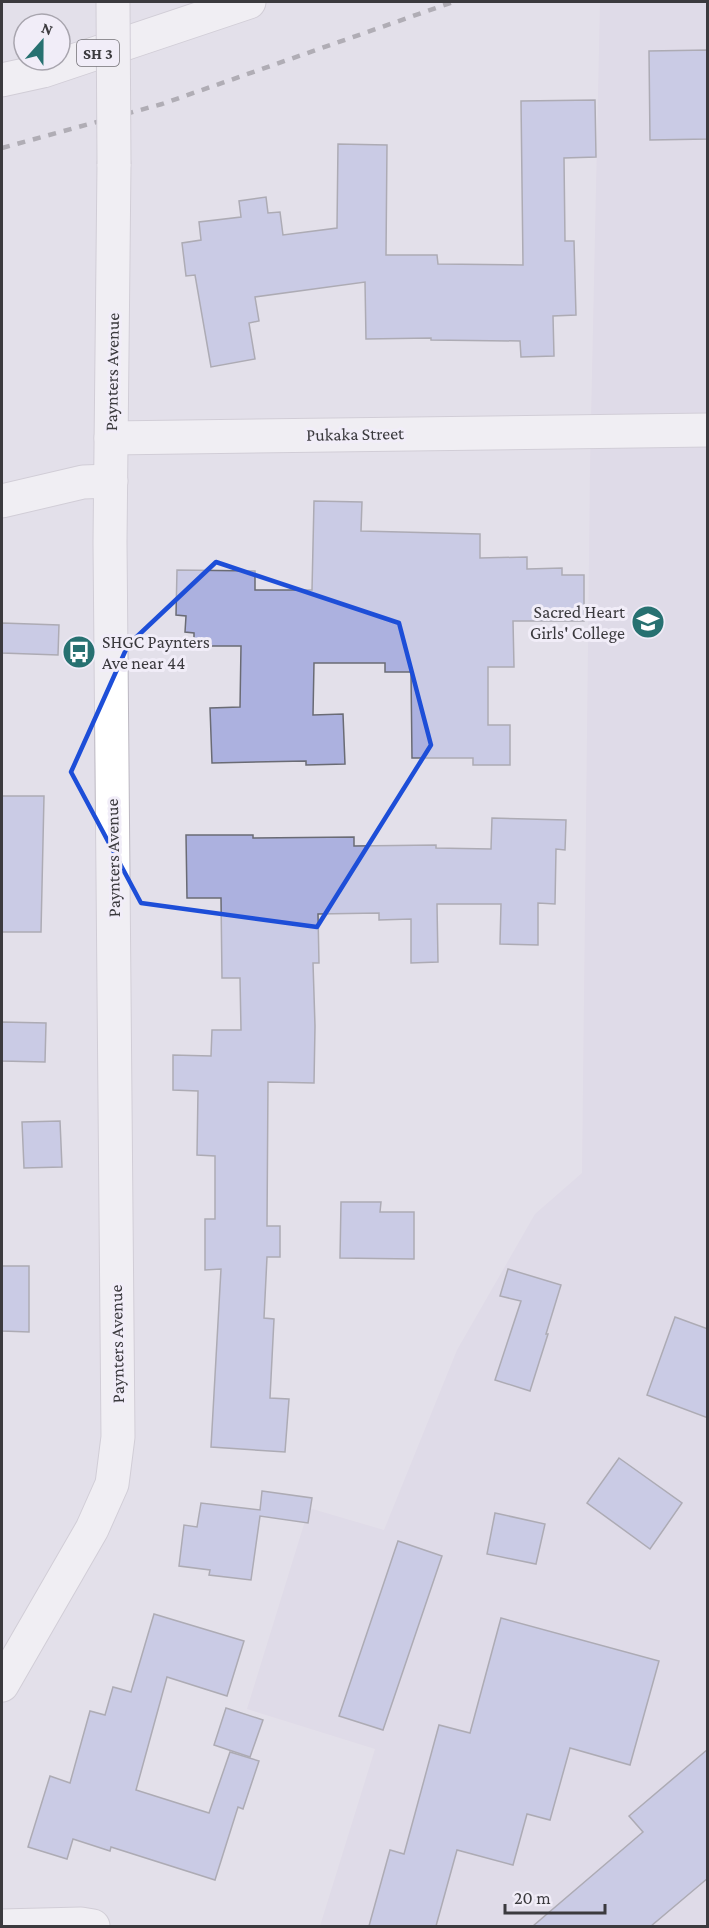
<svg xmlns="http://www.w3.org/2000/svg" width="709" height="1928" viewBox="0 0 709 1928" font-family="'Crimson Pro',serif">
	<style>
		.built { fill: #dad4e6 }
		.building { fill: #acb1df; stroke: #6a6b74; stroke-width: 1.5 }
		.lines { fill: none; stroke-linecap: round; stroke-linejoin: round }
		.minor-casing { stroke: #bbb7c1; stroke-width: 35 }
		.highway-casing { stroke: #bbb7c1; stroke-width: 35 }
		.minor { stroke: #fff; stroke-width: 33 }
		.highway { stroke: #fff; stroke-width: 33 }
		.rail { stroke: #717076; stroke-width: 4.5; stroke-dasharray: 8 8; stroke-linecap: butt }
		.minor-bridge-casing { stroke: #bbb7c1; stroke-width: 35; stroke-linecap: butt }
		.minor-bridge { stroke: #fff; stroke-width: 33 }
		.marked { fill: none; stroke: #1d4ed8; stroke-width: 4.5; stroke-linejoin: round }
		.labels { text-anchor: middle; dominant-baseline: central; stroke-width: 6; stroke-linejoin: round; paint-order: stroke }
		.shield { fill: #f1edf8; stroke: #727076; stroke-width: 1.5 }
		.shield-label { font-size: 16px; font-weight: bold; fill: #3b3a3e }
		.street-label { font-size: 18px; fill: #3b3a3e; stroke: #f1edf8 }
		.poi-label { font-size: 18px; fill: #3b3a3e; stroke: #f1edf8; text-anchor: end }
	</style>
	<rect width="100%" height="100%" fill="#e3e0ea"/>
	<path class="built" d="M600 2H707V1926H320L375 1749 247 1709 309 1508 384 1530 457 1350 535 1214 582 1173 590 467Z"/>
	<g class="building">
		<path d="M708 50V139L650 140 649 51Z"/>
		<path d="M595 100 596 157 564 158 565 241H574L576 315 553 316 554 356 521 357 520 341 431 340V338L366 339 365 282 255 297 259 321 249 323 255 359 211 367 195 275 186 276 182 243 201 240 199 222 241 217 239 201 266 197 268 213 280 212 283 235 337 228 338 144 387 145 386 255H437L438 264 523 265 521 101Z"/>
		<path d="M314 501 362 502 361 531 480 534V558L527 557V569L562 568V575H584V621H513L514 667H488V725H510V765H473V758H412L411 672H385V663H314L313 715 343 714 345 764 306 765V761L212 763 210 708 240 707 241 646H194V633L185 632 186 616 176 615 177 570 255 571V590H312Z"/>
		<path d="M2 623 59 625 58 655 2 653Z"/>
		<path d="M2 796H44L41 932H2Z"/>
		<path d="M492 818 566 820 565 850 556 849 555 904 538 903V945L500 944 501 904H437L438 962 411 963V919L379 920V913L318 914 319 963H313L315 1026 314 1083 268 1082 267 1226H280V1257H267L264 1318 274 1319 270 1398 289 1399 285 1452 211 1447 221 1269 205 1270V1219H215V1156L197 1155 198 1091 173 1090V1055L211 1056 212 1030H241L240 978H222L221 898H187L186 835H253V838L354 837V846L436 845V848L491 849Z"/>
		<path d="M2 1022 46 1023 45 1062 2 1061Z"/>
		<path d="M60 1121 62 1167 24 1168 22 1122Z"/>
		<path d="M341 1202H381L380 1212H414V1259L340 1258Z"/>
		<path d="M2 1266H29V1332L2 1331Z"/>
		<path d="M508 1269 561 1285 546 1334H548L530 1391 495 1380 521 1301 500 1296Z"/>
		<path d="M675 1317 708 1329V1418L647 1395Z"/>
		<path d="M619 1458 682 1503 650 1549 587 1503Z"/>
		<path d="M262 1491 312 1498 308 1523 260 1516 251 1580 209 1575 210 1570 179 1566 184 1525 197 1527 201 1503 260 1510Z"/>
		<path d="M495 1513 545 1524 536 1564 487 1554Z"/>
		<path d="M398 1541 442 1556 383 1730 339 1716Z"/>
		<path d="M154 1614 244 1641 227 1696 167 1677 136 1790 209 1813 230 1752 259 1761 243 1809 238 1807 215 1880 111 1847 110 1851 73 1839 67 1859 28 1847 50 1776 70 1783 90 1711 105 1715 113 1687 131 1692Z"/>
		<path d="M501 1618 659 1661 630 1765 570 1748 550 1820 527 1814 513 1865 457 1850 436 1926H369L390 1850 404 1854 439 1725 470 1733Z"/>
		<path d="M226 1708 263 1720 250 1757 214 1745Z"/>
		<path d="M708 1749V1878L651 1926H533L643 1832 629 1816Z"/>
	</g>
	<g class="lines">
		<defs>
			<g id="minor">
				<path d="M111 438 708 430"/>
				<path d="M2 501 83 482 111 481"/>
				<path d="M2 1685 92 1529 112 1484 118 1437 110 542 114 164"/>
				<path d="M2 1926 81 1924 93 1926"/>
			</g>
			<path id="highway" d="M2 80 43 71 249 2"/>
		</defs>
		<use href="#minor" class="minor-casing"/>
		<use href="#highway" class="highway-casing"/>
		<use href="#minor" class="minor"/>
		<use href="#highway" class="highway"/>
		<path class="rail" d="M2 148 162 104 453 2"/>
		<defs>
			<path id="minor-bridge" d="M113 2 114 164"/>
		</defs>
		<use href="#minor-bridge" class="minor-bridge-casing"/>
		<use href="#minor-bridge" class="minor-bridge"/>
	</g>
	<path d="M0 0H709V1928H0ZM216 562 399 623 431 745 317 927 141 903 71 772 128 645Z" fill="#e3e0ea" fill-opacity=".55" fill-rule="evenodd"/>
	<path class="marked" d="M216 562 399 623 431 745 317 927 141 903 71 772 128 645Z"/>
	<defs>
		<symbol id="school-disc" viewBox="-11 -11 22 22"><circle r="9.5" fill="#277171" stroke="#f1edf8"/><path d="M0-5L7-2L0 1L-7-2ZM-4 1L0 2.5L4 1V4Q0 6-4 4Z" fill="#fff"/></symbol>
		<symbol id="bus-disc" viewBox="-11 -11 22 22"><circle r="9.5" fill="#277171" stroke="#f1edf8"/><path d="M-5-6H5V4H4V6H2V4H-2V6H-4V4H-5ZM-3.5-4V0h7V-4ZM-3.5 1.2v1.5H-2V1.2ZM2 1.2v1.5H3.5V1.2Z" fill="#fff"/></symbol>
	</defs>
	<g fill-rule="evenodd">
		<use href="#school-disc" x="629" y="603" width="38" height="38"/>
		<use href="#bus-disc" x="60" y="633" width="38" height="38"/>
	</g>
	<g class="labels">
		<rect class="shield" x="77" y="40" width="42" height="26" rx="4.5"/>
		<g class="shield-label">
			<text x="98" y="53">SH 3</text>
		</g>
		<g class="street-label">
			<text transform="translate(112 372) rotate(-89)">Paynters Avenue</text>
			<text transform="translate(355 434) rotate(-1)">Pukaka Street</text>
			<text transform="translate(113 858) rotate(-91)">Paynters Avenue</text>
			<text transform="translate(117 1344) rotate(-91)">Paynters Avenue</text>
		</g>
		<g class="poi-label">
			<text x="625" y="612">Sacred Heart<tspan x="625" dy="21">Girls' College</tspan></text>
			<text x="102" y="642" text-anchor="start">SHGC Paynters<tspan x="102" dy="21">Ave near 44</tspan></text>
		</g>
	</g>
	<rect width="709" height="1928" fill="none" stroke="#3b3a3e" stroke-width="6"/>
	<g transform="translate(42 42) rotate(21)"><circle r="28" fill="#f1edf8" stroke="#a8a5ae" stroke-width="1.5"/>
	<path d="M0-4.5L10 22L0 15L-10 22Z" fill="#277171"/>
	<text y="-9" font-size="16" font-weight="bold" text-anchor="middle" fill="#3b3a3e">N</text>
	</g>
	<path d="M505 1904v9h100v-9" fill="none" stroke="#3b3a3e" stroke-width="3"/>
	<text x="514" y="1904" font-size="18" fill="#3b3a3e" stroke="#f1edf8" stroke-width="4.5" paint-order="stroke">20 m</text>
</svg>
